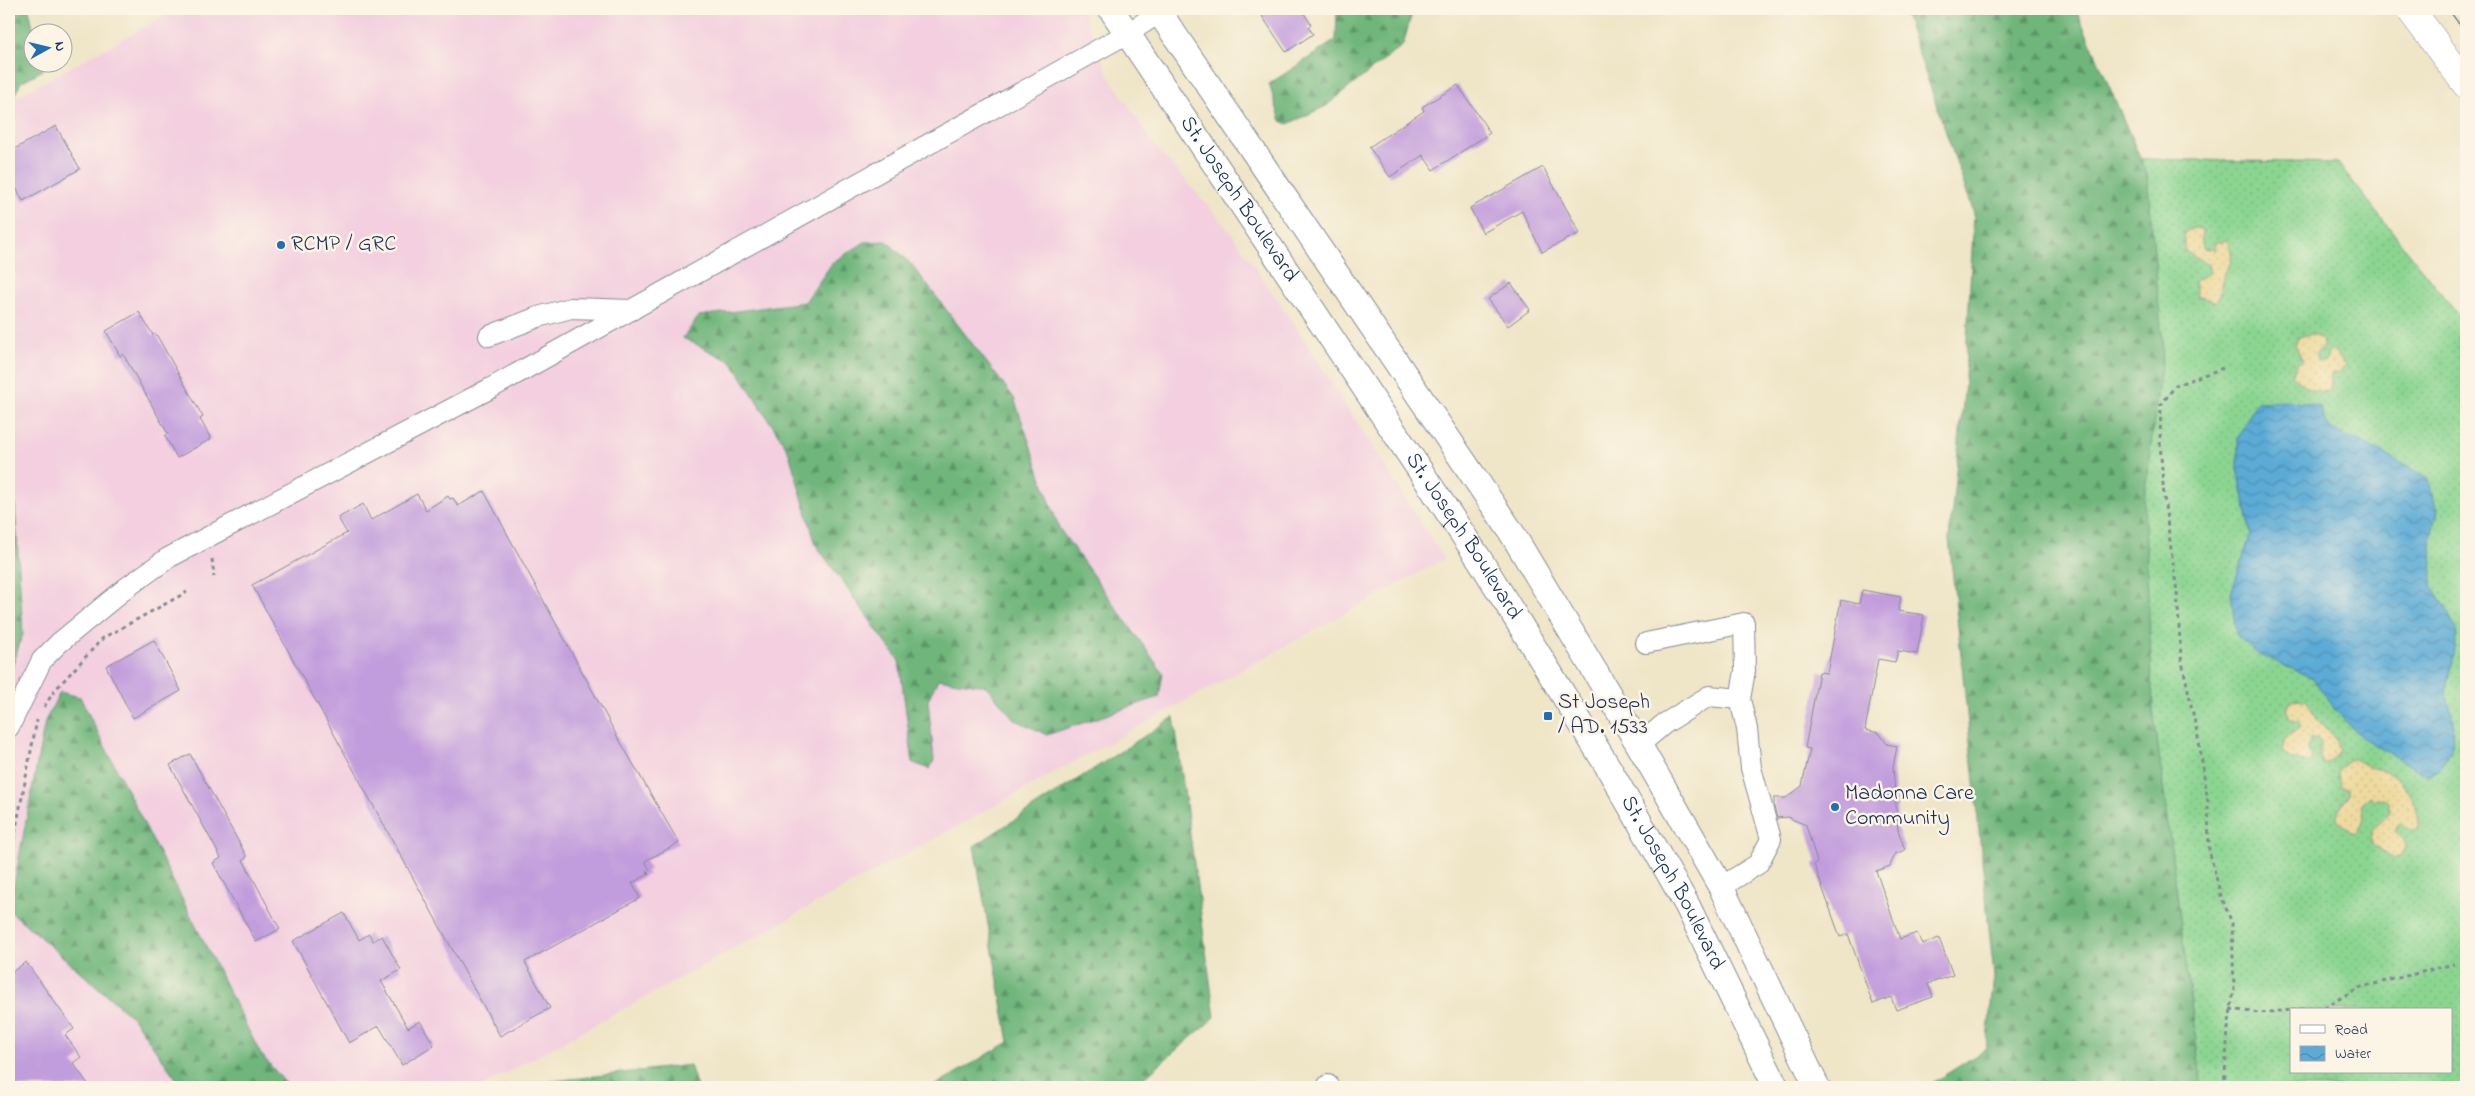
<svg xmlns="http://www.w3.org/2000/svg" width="2475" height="1096" viewBox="0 0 2475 1096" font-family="'Indie Flower',sans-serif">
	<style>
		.built { fill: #f3cfdf }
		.grass { fill: url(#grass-dots); stroke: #538278; fill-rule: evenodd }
		.forest { fill: url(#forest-firs); stroke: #46726c }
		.sand { fill: url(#sand-dots); stroke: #84847e }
		.water { fill: url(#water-waves); stroke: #3c6d9a }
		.building { fill: #c29ddd }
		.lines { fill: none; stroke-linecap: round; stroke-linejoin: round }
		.minor-casing { stroke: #858a92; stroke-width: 22 }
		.major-casing { stroke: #858a92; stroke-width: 27 }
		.highway-casing { stroke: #858a92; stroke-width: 29 }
		.path { stroke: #858a92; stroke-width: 3; stroke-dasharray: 4 4; stroke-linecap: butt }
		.minor { stroke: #fff; stroke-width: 20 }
		.major { stroke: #fff; stroke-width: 25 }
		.highway { stroke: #fff; stroke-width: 28 }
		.tram { stroke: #1b2f5e; stroke-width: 1 }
		.poi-dot { fill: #1f6fb2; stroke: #fcf5e5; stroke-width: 2 }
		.labels { text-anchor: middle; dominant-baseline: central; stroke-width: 5; stroke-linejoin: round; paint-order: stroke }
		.street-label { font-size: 22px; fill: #1b2f5e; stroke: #fcf5e5 }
		.poi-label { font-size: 22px; fill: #1b2f5e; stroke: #fcf5e5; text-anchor: start }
	</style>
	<defs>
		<pattern id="grass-dots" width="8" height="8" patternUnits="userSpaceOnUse" patternTransform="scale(1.25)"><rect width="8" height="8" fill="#8bd591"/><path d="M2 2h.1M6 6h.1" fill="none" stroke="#77b77f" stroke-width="1.8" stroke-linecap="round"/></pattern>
		<pattern id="forest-firs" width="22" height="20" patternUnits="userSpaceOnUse" patternTransform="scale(1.25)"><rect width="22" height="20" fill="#70b67b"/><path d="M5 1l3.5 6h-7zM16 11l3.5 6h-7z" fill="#5b9468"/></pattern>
		<pattern id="sand-dots" width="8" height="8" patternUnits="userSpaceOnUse" patternTransform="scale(1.25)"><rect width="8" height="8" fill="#eeda9e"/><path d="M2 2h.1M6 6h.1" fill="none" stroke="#ccbb8a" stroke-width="1.8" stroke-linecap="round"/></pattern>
		<pattern id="water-waves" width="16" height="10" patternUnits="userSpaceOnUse" patternTransform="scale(1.25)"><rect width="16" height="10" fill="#5cabd6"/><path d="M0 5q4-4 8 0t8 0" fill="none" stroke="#4b8cb1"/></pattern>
	</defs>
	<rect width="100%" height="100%" fill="#fcf5e5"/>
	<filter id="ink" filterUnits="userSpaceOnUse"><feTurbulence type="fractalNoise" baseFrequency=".02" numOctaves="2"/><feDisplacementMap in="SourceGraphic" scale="10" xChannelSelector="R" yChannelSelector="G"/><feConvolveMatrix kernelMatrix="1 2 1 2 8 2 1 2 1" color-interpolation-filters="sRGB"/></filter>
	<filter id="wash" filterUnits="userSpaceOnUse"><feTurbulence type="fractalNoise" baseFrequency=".0096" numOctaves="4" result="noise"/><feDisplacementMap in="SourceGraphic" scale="20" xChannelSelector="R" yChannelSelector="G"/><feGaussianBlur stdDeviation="1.12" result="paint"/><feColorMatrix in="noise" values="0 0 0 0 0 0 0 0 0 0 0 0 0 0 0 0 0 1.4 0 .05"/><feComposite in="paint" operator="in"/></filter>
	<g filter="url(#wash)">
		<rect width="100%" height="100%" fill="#efe5c7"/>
		<path class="built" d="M177 9H1082L1110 78 1155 146 1230 231 1300 333 1444 559 481 1087H9V101Z"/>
		<path class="grass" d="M2104 158 2338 163 2466 325V1087H2153ZM2291 1010H2451V1072H2291Z"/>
		<g class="forest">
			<path d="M9 9H29L34 32H32V62L41 63 43 70 21 82 9 109Z"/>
			<path d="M1337 9H1413L1403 45 1326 106 1288 124 1281 121 1269 84 1336 40Z"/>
			<path d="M1903 9H2076L2147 174 2163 350 2144 499 2153 708 2202 1087H1926L1986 1049 1994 977 1949 539 1964 393 1974 213Z"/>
			<path d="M887 241 912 265 1014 398 1059 528 1163 673 1159 697 1047 735 1014 719 986 686 938 679 928 700 934 760 930 769 913 763 899 661 816 545 788 450 732 362 683 338 699 316 805 302 833 262 865 242Z"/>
			<path d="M9 488 15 506 23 634 9 676Z"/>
			<path d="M60 692 80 697 260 1053 289 1087H182L133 1018 9 910 45 721Z"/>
			<path d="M1174 717 1215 1017 1133 1087H932L1009 1042 974 846Z"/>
			<path d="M690 1065 697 1087H502Z"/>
		</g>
		<g class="sand">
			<path d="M2193 228 2203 231 2201 237 2203 248 2215 250 2216 243 2227 240C2238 265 2225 264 2221 285 2220 293 2221 296 2215 302L2197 296 2194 281 2210 273 2208 264 2185 251 2184 233Z"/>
			<path d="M2310 334 2316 335 2323 341V347L2315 354 2318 361H2326L2328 352 2333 349 2345 365 2339 372 2331 374 2330 391C2313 394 2304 386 2292 375L2297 364 2303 360 2295 345 2299 337Z"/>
			<path d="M2299 699 2307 701 2318 721 2336 738 2340 750 2335 757 2324 765 2320 757V741L2316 738 2310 739 2307 749 2313 759 2308 763 2289 758 2282 751 2285 739 2300 727 2299 721 2290 720 2287 710 2291 701Z"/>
			<path d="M2354 759C2366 767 2381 769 2394 776 2410 786 2419 811 2418 829L2414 830 2400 823 2395 831 2404 840 2406 847 2400 857 2393 858 2371 844 2372 830 2389 812V802L2385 799 2373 800 2371 796 2364 799 2361 805C2366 815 2364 826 2355 834L2337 820 2340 809 2349 793 2347 789 2340 787 2338 772 2348 760Z"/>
		</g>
		<path class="water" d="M2292 401 2319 406 2330 429 2364 443 2427 477 2437 510 2431 538 2432 585 2445 605 2457 633 2446 691 2453 719 2452 750 2438 770 2427 775 2361 737 2335 710 2313 678 2258 654 2236 634 2231 593 2251 534 2238 469V438L2256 402Z"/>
		<g id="blocks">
			<g class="building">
				<path d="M1273 9H1301L1311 24 1308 27 1313 34 1286 52 1262 16Z"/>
				<path d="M1458 85 1490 133 1433 170 1423 155 1390 177 1369 147 1424 111 1422 107Z"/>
				<path d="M56 126 80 169 23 201 9 175V152Z"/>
				<path d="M1543 167 1580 233 1542 252 1522 211 1483 233 1470 208Z"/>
				<path d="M1511 283 1530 310 1508 326 1488 299Z"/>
				<path d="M139 312 153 335 156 334 203 417 200 419 211 439 177 458 165 436 168 434 123 354 120 356 106 331Z"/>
				<path d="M484 491 617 736 679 843 645 861 650 870 646 871 649 874 632 883 640 898 525 962 550 1008 500 1036 252 585 347 533 338 518 363 504 371 520 417 494 426 510 448 496 450 499 453 498 458 506Z"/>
				<path d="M1862 590 1901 597 1898 611 1924 615 1917 654 1898 651 1895 662 1878 659 1865 730 1879 733 1887 744 1897 746 1893 768 1898 830 1905 850 1895 854 1890 866 1876 871 1900 939 1917 933 1922 944 1939 938 1953 975 1928 984 1933 997 1896 1010 1891 997 1873 1004 1848 934 1840 937 1814 864 1817 862 1806 825 1787 817 1777 818 1774 807V798H1786L1802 786 1810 749 1805 748 1819 672 1827 673 1841 600 1859 604Z"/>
				<path d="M154 640 181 691 133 718 106 666Z"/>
				<path d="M190 754 247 857 243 860 280 929 256 942 213 863 221 858 170 765Z"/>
				<path d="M344 913 359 940 369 934 373 941 382 936 401 970 381 981 408 1028 420 1021 434 1045 402 1065 379 1026 349 1043 293 941Z"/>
				<path d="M26 962 74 1029 65 1035 81 1057 73 1063 90 1087H9V974Z"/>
			</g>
		</g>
	</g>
	<g filter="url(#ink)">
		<use href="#blocks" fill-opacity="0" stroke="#858a92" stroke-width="1"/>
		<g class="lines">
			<defs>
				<g id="minor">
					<path d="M489 336 538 317 571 308 632 310"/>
					<path d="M1646 643 1744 623 1745 671 1740 699"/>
					<path d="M9 727 42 660 59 643 126 588 168 558 491 388 1128 33 1159 13"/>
					<path d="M1639 745 1664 724 1709 696 1740 699 1747 729 1751 768 1771 839 1758 864 1721 887"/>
					<path d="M1328 1085V1087"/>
				</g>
				<g id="major">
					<path id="s1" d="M1111 9 1480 560 1608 767 1687 905 1776 1087"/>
					<path d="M1157 9 1510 530 1639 745 1721 887 1817 1087"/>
				</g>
				<path id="highway" d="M2410 9 2466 84"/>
			</defs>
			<use href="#minor" class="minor-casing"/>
			<use href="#major" class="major-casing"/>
			<use href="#highway" class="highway-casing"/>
			<g class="path">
				<path d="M2223 368 2176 385 2161 405 2160 441 2164 498 2177 592 2181 657 2199 742 2208 802 2209 850 2221 896 2232 923 2234 989 2228 1029 2224 1087"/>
				<path d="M2462 464 2466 480"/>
				<path d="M212 559 214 577"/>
				<path d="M44 707 55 690 103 638 187 592"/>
				<path d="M9 864 37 720"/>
				<path d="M2230 1009 2259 1013 2291 1010"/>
				<path d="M2292 1010 2325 1007 2358 988 2454 964"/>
			</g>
			<use href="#minor" class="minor"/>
			<use href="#major" class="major"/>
			<use href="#highway" class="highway"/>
			<path class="tram" d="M2448 9 2466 33"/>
		</g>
	</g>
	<g class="poi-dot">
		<circle cx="281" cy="245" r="5"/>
		<rect x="1543" y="711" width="10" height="10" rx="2.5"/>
		<circle cx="1835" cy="807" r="5"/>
	</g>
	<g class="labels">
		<g class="street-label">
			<text stroke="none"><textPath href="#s1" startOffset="229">St. Joseph Boulevard</textPath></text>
			<text stroke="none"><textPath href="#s1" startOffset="634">St. Joseph Boulevard</textPath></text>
			<text stroke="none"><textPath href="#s1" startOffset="1039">St. Joseph Boulevard</textPath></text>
		</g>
		<g class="poi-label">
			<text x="291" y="245">RCMP / GRC</text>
			<text x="1558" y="703">St Joseph<tspan x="1558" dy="25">/ AD. 1533</tspan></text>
			<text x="1845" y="794">Madonna Care<tspan x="1845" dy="25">Community</tspan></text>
		</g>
	</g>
	<rect width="2475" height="1096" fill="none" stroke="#fcf5e5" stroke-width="30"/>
	<rect x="2290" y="1008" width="162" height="65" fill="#fcf5e5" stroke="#a2a6af"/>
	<rect x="2300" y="1025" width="25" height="8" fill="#ffffff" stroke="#a2a6af"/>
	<text x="2335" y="1034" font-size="15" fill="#1b2f5e">Road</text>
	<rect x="2300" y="1046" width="25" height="15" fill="url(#water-waves)" stroke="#a2a6af"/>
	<text x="2335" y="1058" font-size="15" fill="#1b2f5e">Water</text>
	<g transform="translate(48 48) rotate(82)"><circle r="24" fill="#fcf5e5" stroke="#a2a6af"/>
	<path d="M0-4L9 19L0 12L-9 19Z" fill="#1f6fb2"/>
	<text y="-8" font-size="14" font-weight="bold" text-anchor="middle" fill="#1b2f5e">N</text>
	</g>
</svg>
